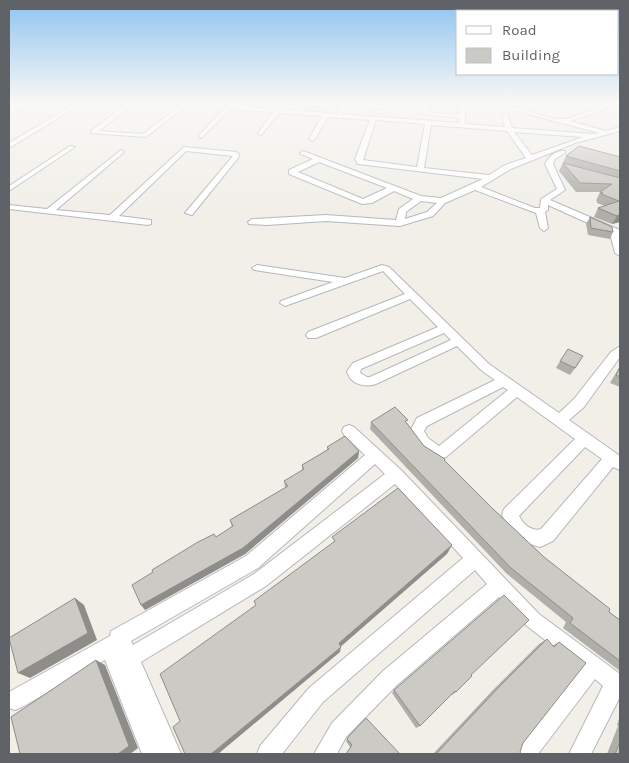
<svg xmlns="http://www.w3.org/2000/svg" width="629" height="763" viewBox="0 0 629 763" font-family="Karla,sans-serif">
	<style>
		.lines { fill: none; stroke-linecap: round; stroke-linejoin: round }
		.minor-casing { stroke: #b5b8bc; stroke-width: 2 }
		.minor { fill: #fff; fill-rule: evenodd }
		.wall { fill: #afaea9 }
		.shaded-wall { fill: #8f8d8a }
		.building { fill: #cccac5; stroke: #8f8d8a }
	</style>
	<rect width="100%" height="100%" fill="#f1efe8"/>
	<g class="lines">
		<defs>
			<g id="minor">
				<path d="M23 102H31L9 114V110Z"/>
				<path d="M78 102H85L9 148V143Z"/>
				<path d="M129 102H136L99 131 143 134 181 105 166 102H193L276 109 281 102H287L282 109 337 114 343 102H349L343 114 459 123V118L423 114V102H429L428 112 459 115V102H465V124L505 127 502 115 505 113 508 115 512 128 593 134 599 133 509 109 505 106V102H511L513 107C524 110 553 120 563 119 580 118 601 102 616 102L604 110 570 121 606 131 620 127V131L575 143 511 169 481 187 535 208H540L541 199 557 189 545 164C549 156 556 150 565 151V153L555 159 553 164 565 190 550 200 620 230V256L615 253 610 233 548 205V210L545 212 548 228 544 231 540 228 536 213 475 190 445 203 433 216 400 226 326 221 267 225 249 224 248 222 252 219 326 215 396 220 399 209 413 199 394 191 372 203 362 204 289 174V170L313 159 301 154 300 153 303 151 421 196 441 198 483 179 358 164 355 159 370 120 328 117 315 139 312 141 309 139 322 116 279 113 261 135 258 133 273 112 231 109 201 138 199 137V135L225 108 187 105 146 137 91 133V131ZM376 120 425 124 417 167 363 160ZM431 125 507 131 526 158 505 165 489 175 424 168ZM514 132 583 137 532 155ZM319 162 387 188 363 199 298 172ZM421 201 437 203 427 212 405 219 406 212Z"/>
				<path d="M314 102 336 107C331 110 319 108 314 105Z"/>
				<path d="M392 102H398L393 112 377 113 374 111 389 109Z"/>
				<path d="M70 146 75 147 9 191V186Z"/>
				<path d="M184 147 236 152 239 154 238 158 192 215 185 213 233 156 186 151 119 216 151 220V224L148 225 9 209V205L47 209 121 150 124 152 123 153 56 210 110 215Z"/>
				<path d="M257 265 345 278 382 265 389 267 489 364 559 413 574 399 611 352 620 346V357L584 407 569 420 620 456V470L613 467 553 541 540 547C520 542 509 534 502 514L504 509 575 439 517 397 446 457C429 463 415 445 410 431L417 418 495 380 481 370 457 346 376 384C364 388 350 384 347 371L353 363 438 327 410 299 316 338H308L306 335 308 332 405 294 383 271 285 306 280 303 281 301 333 282 254 270 252 268ZM444 333 451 340 370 377H367L360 373 361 369ZM503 387 508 390 439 446 428 438 424 431 427 426ZM585 447 602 459 541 529C532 532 523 524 519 516Z"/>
				<path d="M349 425 354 427 401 470 539 614 620 674V697L591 754H569L603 686 595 679 538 754H514L517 746 580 667 527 626 499 597 397 685 346 737 337 754H314L332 723 383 671 487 584 475 570 323 702 282 754H257L260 746 309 688 463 558 395 484 266 586 141 662 181 754H142L105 660 22 707 15 710 9 708V692L110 636 111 631 246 556 365 455 344 435 342 431 344 427ZM375 464 385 474 254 574 133 645 131 641 258 568Z"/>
			</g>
		</defs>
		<use href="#minor" class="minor-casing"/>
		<use href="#minor" class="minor"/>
	</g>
	<g class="wall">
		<path d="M566 156 620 157V222L612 224 594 217 598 208 605 206 597 203V201H596L600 192H576L559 171Z"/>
		<path d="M590 217 613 232 610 239 588 235 586 224Z"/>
		<path d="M560 361 579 363 570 375 556 368Z"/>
		<path d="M620 366V387L610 383Z"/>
		<path d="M371 422 407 423 424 446 445 459V461L491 507 544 557 609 612 620 620V671L563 628 566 622 506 573 370 429Z"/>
		<path d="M327 447 359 451 358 458 245 554 145 610 216 537 232 527 230 520 285 488 284 481 302 471V465L327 450Z"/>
		<path d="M547 639 552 646 559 642 520 752 521 754H433L492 691 539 644Z"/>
		<path d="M471 675 456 692 452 695H451L420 726 416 728 392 693 394 690Z"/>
		<path d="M620 715V754H607L618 726 617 725Z"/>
		<path d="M348 738 400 754 350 747 346 741Z"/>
	</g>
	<g class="shaded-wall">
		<path d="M620 214V222L612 224 617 216Z"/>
		<path d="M359 451 358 458 245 554 145 610 141 605Z"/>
		<path d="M452 545 447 554 338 649 339 643Z"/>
		<path d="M75 598 84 605 97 640 30 678 18 673Z"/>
		<path d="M341 647 340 652 218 754H211Z"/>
		<path d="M96 660 105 665 138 748 130 754H118Z"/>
	</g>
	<g class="building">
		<path d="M579 146 620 157V171L566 156Z"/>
		<path d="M563 163 620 178V214L617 216 598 208 619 201 601 194 603 193 600 192 612 184 580 183Z"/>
		<path d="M590 217 612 227 613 232 591 228Z"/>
		<path d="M568 349 583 356 575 368 560 361Z"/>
		<path d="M620 367V377L616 375Z"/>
		<path d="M395 407 408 420 405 421 424 446 445 459 444 460 491 507 544 557 610 609 609 612 620 620V661L570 623 573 618 511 568 371 422Z"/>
		<path d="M345 436 359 451 243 548 141 605 132 585 153 572 152 570 198 542 214 534 216 537 233 526 230 520 288 486 284 481 304 469 302 465 329 449 327 447Z"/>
		<path d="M398 488 452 545 339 643 341 647 211 754H185L173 727 180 721 160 674 256 605 254 601 335 541 332 537Z"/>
		<path d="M504 595 529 620 471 675 472 676 456 692 455 691 420 726 394 690Z"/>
		<path d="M75 598 88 633 18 673 9 638Z"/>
		<path d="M547 639 554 647 559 642 586 663 523 743 520 752 521 754H436L498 688Z"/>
		<path d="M96 660 129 746 118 754H20L11 717Z"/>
		<path d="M366 718 400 754H346L352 745 347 739 349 736Z"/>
		<path d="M620 742V754H615Z"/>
	</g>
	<linearGradient id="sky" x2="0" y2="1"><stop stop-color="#8fc3f1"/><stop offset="0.49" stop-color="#f9f8f5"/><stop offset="1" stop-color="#f9f8f5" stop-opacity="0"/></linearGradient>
	<rect width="629" height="209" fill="url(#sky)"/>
	<rect width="629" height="763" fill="none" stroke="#5f6368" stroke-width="20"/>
	<rect x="456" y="10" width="162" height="65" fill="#ffffff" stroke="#bfc1c3"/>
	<rect x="466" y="26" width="25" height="8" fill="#ffffff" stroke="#bfc1c3"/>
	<text x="502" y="35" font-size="15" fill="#5f6368">Road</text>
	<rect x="466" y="48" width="25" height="15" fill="#cccac5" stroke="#bfc1c3"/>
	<text x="502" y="60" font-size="15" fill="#5f6368">Building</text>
</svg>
